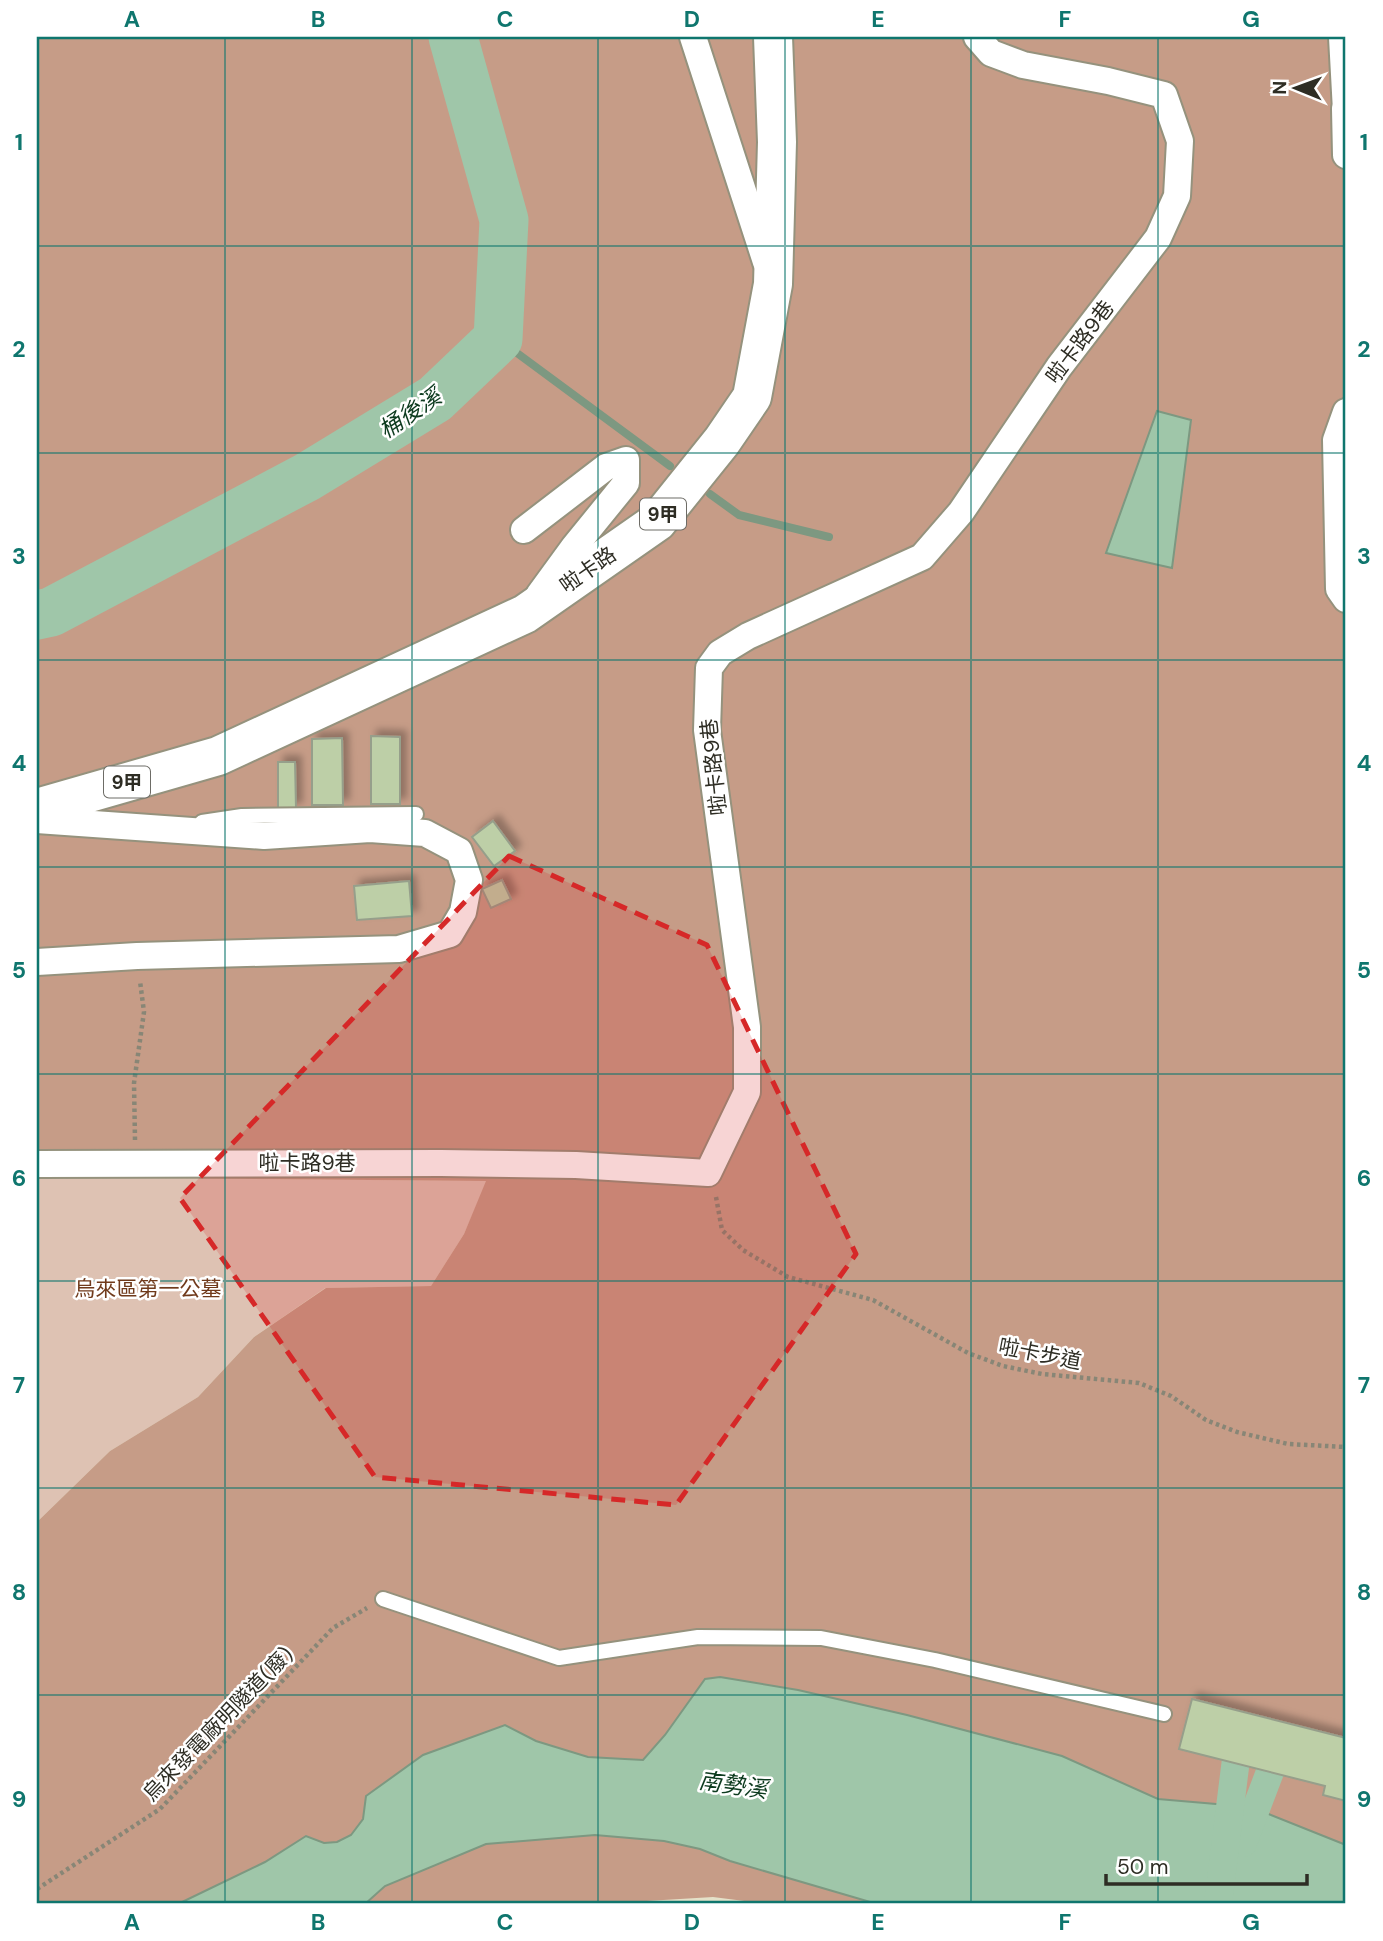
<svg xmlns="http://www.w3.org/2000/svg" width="1383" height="1941" viewBox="0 0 1383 1941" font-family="'DM Sans','Noto Sans TC',sans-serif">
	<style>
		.green { fill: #dec2b3 }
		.forest { fill: #c69c87 }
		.water { fill: #9fc6a9; stroke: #7d9881; stroke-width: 2 }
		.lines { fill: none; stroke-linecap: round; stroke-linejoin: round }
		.stream { stroke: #7d9881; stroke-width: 8 }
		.canal { stroke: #9fc6a9; stroke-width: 28 }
		.river { stroke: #9fc6a9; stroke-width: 49 }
		.building { fill: #bdcfa7; stroke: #969f8b; stroke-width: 2; filter: url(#shadow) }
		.service-casing { stroke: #95927d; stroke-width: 18 }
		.minor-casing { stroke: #95927d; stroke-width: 30 }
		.primary-casing { stroke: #95927d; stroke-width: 42 }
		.path { stroke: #888676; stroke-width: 4.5; stroke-dasharray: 3.5 3.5; stroke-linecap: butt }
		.service { stroke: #fff; stroke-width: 14 }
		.minor { stroke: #fff; stroke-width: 26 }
		.primary { stroke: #fff; stroke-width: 38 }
		.marked { fill: #d62828; fill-opacity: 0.2; stroke: #d62828; stroke-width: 5; stroke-dasharray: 14 9; stroke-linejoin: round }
		.grid { fill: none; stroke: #0f766e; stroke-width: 2; stroke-opacity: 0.55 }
		.labels { text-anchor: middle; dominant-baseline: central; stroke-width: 5; stroke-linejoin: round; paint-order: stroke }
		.shield { fill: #fff; stroke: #6d6c66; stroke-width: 2 }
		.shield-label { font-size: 19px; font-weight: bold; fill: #2e2d24 }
		.street-label { font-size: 21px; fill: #2e2d24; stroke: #fff }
		.park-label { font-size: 21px; fill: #703a1b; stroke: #fff }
		.water-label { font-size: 23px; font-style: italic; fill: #0d3b1f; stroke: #fff }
		.neatline { fill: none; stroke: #0f766e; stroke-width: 2.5 }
		.grid-label { font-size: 23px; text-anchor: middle; font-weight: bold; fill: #0f766e }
	</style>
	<defs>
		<filter id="shadow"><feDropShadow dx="6" dy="-6" stdDeviation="3.5" flood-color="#0004"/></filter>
	</defs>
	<rect width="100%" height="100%" fill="#e4e1c9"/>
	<path class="green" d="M37 1177 487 1181 464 1234 431 1286 325 1288 254 1337 198 1397 110 1451 37 1522Z"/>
	<path class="forest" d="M37 37H1346V1904H769L713 1897 597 1904H37V1522L110 1451 198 1397 254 1337 326 1288 431 1286 464 1234 486 1181 37 1177Z"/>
	<g class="water">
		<path d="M1157 411 1191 420 1172 568 1106 553Z"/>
		<path d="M720 1677 798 1690 907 1715 1062 1756 1158 1799 1251 1807 1346 1845V1904H877L730 1861 700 1849 664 1841 595 1835 486 1844 385 1886 365 1904H178L265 1862 306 1836 324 1843 337 1842 351 1835 363 1819 366 1796 423 1755 505 1725 536 1741 588 1757 643 1760 665 1735 705 1679Z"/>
	</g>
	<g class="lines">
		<g class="stream">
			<path d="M498 339 670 466"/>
			<path d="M710 494 739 515 829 537"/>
		</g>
		<g class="canal">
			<path d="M1243 1843 1279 1748"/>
			<path d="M1218 1904 1239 1735"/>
		</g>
		<path class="river" d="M37 615 51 612 307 477 435 399 498 339 504 220 453 37"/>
	</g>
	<g class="building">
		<path d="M371 736 400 737V804H371Z"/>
		<path d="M342 738 343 805H312V739Z"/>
		<path d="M278 762H295L296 808 278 809Z"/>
		<path d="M493 821 515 851 494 866 472 837Z"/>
		<path d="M502 880 511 899 491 908 482 889Z"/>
		<path d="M409 881 412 916 357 920 354 886Z"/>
		<path d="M1192 1699 1346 1738V1801L1323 1795 1325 1786 1179 1749Z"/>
	</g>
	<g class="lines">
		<defs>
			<g id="service">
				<path d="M202 822 242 816 416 814"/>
				<path d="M383 1599 559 1658 698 1637 821 1638 935 1660 1164 1714"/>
			</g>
			<g id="minor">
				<path d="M693 37 766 262"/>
				<path d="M1342 37 1346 111"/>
				<path d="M1345 109 1346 155"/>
				<path d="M1346 412 1336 440 1339 589 1346 599"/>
				<path d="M524 530 606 467 626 460V483L574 547 539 595"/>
				<path d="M37 820 264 836 370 829 425 833 459 851 469 880 463 912 450 934 399 949 137 956 37 962"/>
				<path d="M37 1164 441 1163 576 1165 708 1173 747 1092V1027L707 730 709 668 720 653 748 636 922 557 961 512 1059 367 1158 238 1177 196 1180 141 1164 95 1108 81 1023 65 991 53 977 37"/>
			</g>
			<path id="primary" d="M37 808 218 756 525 614 657 522 722 441 752 397 773 284 777 142 773 37"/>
		</defs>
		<use href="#service" class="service-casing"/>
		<use href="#minor" class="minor-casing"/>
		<use href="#primary" class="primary-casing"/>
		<g class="path">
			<path d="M135 1140 134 1083 144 1012 140 981"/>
			<path d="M716 1197 722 1230 743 1250 788 1277 873 1300 968 1353 1003 1366 1042 1374 1139 1383 1171 1396 1206 1420 1237 1432 1288 1444 1346 1447"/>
			<path d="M37 1889 160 1809 333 1628 367 1608"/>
		</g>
		<use href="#service" class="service"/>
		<use href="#minor" class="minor"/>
		<use href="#primary" class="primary"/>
	</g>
	<path class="marked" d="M509 856 707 945 856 1254 676 1505 375 1477 180 1198Z"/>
	<path class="grid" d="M225 37V1904M412 37V1904M598 37V1904M785 37V1904M971 37V1904M1158 37V1904M37 246H1346M37 453H1346M37 660H1346M37 867H1346M37 1074H1346M37 1281H1346M37 1488H1346M37 1695H1346"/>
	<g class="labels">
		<g class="shield">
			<rect x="640" y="498.5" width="46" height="31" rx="5"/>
			<rect x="104" y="766.5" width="46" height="31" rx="5"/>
		</g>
		<g class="shield-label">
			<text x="663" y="514">9甲</text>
			<text x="127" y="782">9甲</text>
		</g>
		<g class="street-label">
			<text transform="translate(1080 342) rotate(-53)">啦卡路9巷</text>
			<text transform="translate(588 570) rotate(-35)">啦卡路</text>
			<text transform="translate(714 767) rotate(-96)">啦卡路9巷</text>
			<text x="307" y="1163">啦卡路9巷</text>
			<text transform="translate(1040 1354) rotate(11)">啦卡步道</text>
			<text transform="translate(218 1724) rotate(-46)">烏來發電廠明隧道(廢)</text>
		</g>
		<g class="park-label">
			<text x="148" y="1289">烏來區第一公墓</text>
		</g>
		<g class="water-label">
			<text transform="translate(410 413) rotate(-34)">桶後溪</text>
			<text transform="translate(733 1785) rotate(8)">南勢溪</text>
		</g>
	</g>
	<rect width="1383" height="1941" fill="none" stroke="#ffffff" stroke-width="77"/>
	<g transform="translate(1296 88) rotate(271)" stroke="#ffffff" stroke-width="5" paint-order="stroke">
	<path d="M0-5L12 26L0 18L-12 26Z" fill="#2e2d24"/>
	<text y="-10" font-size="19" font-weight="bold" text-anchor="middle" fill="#2e2d24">N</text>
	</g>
	<path d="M1106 1874v10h201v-10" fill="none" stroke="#2e2d24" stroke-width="3.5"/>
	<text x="1117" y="1874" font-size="21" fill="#2e2d24" stroke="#ffffff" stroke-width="5" paint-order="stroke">50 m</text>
	<rect x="38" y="38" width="1306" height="1864" class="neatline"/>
	<g class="grid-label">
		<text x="132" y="27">A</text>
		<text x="318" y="27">B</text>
		<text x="505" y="27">C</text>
		<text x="692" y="27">D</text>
		<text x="878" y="27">E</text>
		<text x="1065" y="27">F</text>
		<text x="1251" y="27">G</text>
		<text x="19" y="150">1</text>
		<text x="1364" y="150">1</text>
		<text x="19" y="357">2</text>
		<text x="1364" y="357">2</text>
		<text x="19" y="564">3</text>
		<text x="1364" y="564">3</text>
		<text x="19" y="771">4</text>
		<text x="1364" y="771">4</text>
		<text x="19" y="978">5</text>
		<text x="1364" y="978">5</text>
		<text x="19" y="1186">6</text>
		<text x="1364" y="1186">6</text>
		<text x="19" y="1393">7</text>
		<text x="1364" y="1393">7</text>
		<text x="19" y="1600">8</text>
		<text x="1364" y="1600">8</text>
		<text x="19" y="1807">9</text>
		<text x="1364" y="1807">9</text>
		<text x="132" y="1930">A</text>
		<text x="318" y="1930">B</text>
		<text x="505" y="1930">C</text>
		<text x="692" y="1930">D</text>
		<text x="878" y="1930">E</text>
		<text x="1065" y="1930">F</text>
		<text x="1251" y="1930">G</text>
	</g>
</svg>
